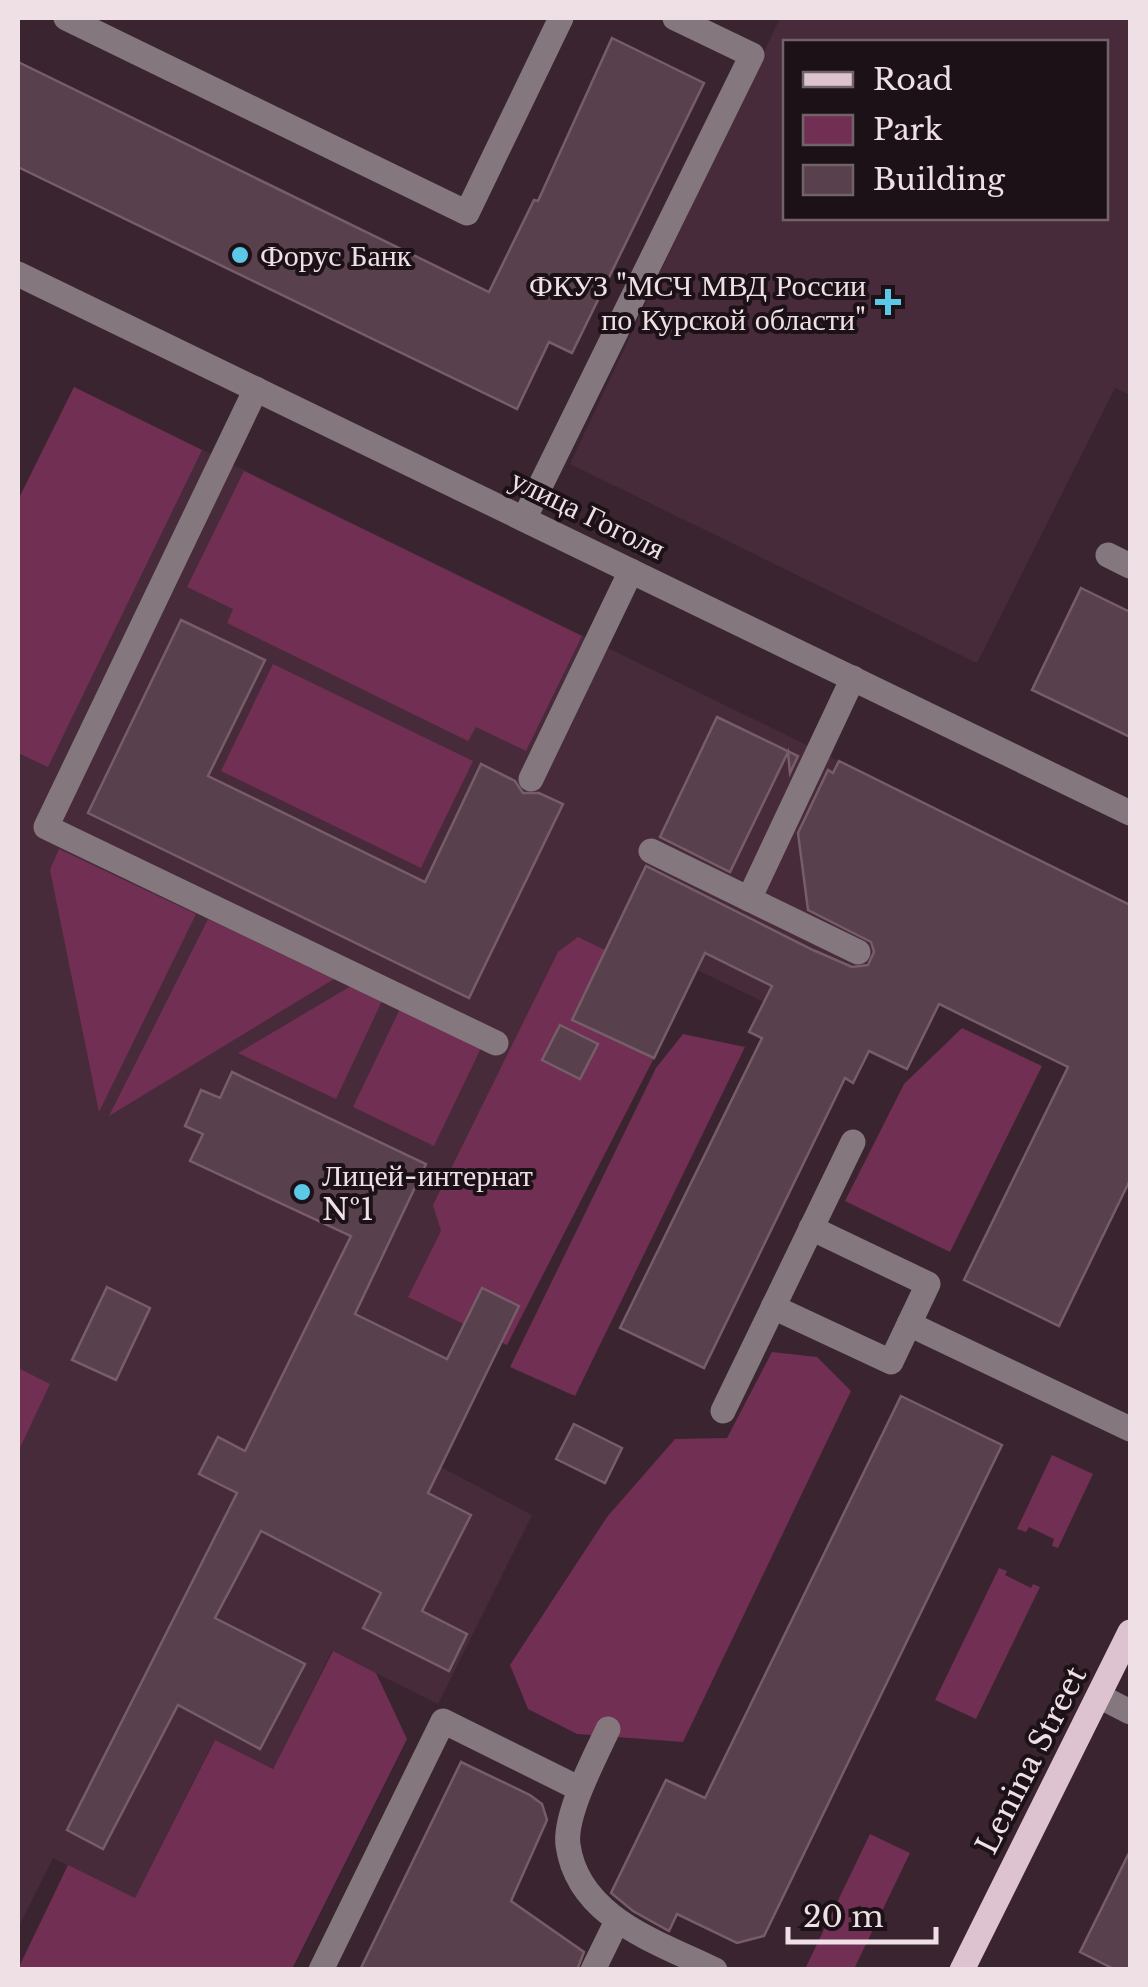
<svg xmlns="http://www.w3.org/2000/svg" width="1148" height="1987" viewBox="0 0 1148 1987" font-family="'Libre Baskerville',serif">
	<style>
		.built { fill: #472b3a; fill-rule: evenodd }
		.green { fill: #702f53 }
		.building { fill: #58404c; stroke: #765d69; stroke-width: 2.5 }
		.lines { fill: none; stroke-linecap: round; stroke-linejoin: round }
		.minor { stroke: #84777d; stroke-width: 25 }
		.major { stroke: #dcc3cf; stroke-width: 25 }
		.poi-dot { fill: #5dc7e8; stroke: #1b1116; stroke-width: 4 }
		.labels { text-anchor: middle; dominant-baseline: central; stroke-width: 8; stroke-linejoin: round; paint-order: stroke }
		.poi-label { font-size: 30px; fill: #efe0e6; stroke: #1b1116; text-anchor: start }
		.street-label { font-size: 30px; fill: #efe0e6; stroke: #1b1116 }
	</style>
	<rect width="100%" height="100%" fill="#3a242f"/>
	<g class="built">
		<path d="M780 18H1130V395L1115 388 977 663 570 464ZM786 42H1106V218H786Z"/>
		<path d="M74 387 839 761 799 843 807 901 890 942 841 1039 697 970 507 1345 467 1326 451 1361 484 1378 441 1467 532 1515 438 1704 332 1651 273 1769 214 1741 135 1899 53 1858 18 1928V500Z"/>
	</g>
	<g class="green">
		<path d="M74 387 202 450 48 767 18 753V500Z"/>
		<path d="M244 471 582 636 526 751 476 727 468 741 227 623 233 609 187 587Z"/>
		<path d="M273 664 473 761 421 868 221 771Z"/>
		<path d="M59 849 196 914 99 1112 50 870Z"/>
		<path d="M208 919 334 979 109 1116Z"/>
		<path d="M578 937 605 950 595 973 631 990 609 1037 654 1058 507 1345 408 1297 441 1231 433 1205 558 952Z"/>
		<path d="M351 986 382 1001 336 1099 238 1053Z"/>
		<path d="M400 1009 481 1048 434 1146 353 1107Z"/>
		<path d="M962 1028 1042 1066 950 1252 845 1201 904 1084Z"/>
		<path d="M683 1034 745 1047 575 1396 510 1367 656 1068Z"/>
		<path d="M772 1352 817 1357 851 1391 683 1742 577 1734 528 1709 510 1665 607 1517 675 1439 727 1438Z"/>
		<path d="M18 1368 50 1384 18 1452Z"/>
		<path d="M1052 1455 1093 1474 1058 1548 1052 1546 1054 1539 1029 1527 1026 1532 1017 1529Z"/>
		<path d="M999 1568 1007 1571 1005 1575 1031 1588 1033 1584 1040 1587 976 1719 935 1700Z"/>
		<path d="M333 1651 376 1673 407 1739 292 1969H18L68 1865 135 1898 215 1740 273 1769Z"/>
		<path d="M870 1834 910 1853 854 1969H805Z"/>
	</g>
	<g class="building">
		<path d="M612 38 704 83 572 353 549 342 517 409 18 167V62L489 292 534 200 538 201Z"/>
		<path d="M1081 588 1130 612V737L1032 690Z"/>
		<path d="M181 620 265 660 208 776 425 882 481 764 515 781 523 793H539L563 804 469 998 88 813Z"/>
		<path d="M717 717 798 756 790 773 788 752 730 872 660 837Z"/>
		<path d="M839 761 1130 905V1180L1059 1326 964 1280 1068 1067 939 1004 907 1069 869 1051 853 1083 845 1078 704 1368 620 1328 762 1038 749 1032 772 986 705 953 654 1058 572 1020 646 866 813 950 852 967 868 965 874 952 871 942 808 910 798 833 828 770 833 773Z"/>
		<path d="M560 1025 598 1044 580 1079 542 1060Z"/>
		<path d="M232 1072 426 1164 355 1314 447 1359 482 1288 519 1306 428 1493 471 1515 422 1611 467 1634 449 1671 363 1628 381 1593 261 1531 215 1618 305 1664 260 1749 178 1705 103 1849 67 1830 237 1493 199 1474 218 1437 245 1451 351 1236 190 1161 203 1134 185 1126 201 1090 220 1098Z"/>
		<path d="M107 1287 150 1308 116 1380 72 1360Z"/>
		<path d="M901 1396 1002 1445 764 1936 737 1943 677 1914 669 1931 633 1911 611 1893 666 1780 705 1798Z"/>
		<path d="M574 1424 622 1448 605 1483 556 1459Z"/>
		<path d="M461 1762 530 1795 542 1804 547 1820 511 1901 584 1952 577 1970H360Z"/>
		<path d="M1130 1851V1970H1116L1080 1952Z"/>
	</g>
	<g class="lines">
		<g class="minor">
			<path d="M66 18 467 213 561 18"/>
			<path d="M18 274 1130 813"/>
			<path d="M256 389 46 827 496 1043"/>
			<path d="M524 519 752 55 675 18"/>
			<path d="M1108 555 1130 566"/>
			<path d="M531 779 631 571"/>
			<path d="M651 851 749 899 853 678"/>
			<path d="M749 899 858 952"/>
			<path d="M773 1307 891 1362 928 1284 811 1228"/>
			<path d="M909 1324 1130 1429"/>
			<path d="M723 1411 853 1142"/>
			<path d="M1099 1696 1130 1712"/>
			<path d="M608 1729C595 1757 564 1815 568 1845 578 1918 658 1942 715 1970"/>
			<path d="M321 1970 443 1721 580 1789"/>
			<path d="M593 1970 617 1921"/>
		</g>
		<path class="major" d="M962 1970 1130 1632"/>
	</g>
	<g class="poi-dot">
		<circle cx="240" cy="255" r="10"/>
		<path d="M883 287h10v10h10v10h-10v10h-10v-10h-10v-10h10z"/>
		<circle cx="302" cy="1192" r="10"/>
	</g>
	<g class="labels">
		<g class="poi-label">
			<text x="260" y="255">Форус Банк</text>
			<text x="866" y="285" text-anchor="end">ФКУЗ "МСЧ МВД России<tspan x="866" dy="34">по Курской области"</tspan></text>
			<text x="322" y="1175">Лицей-интернат<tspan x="322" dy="34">№1</tspan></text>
		</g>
		<g class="street-label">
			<text transform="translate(588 514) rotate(26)">улица Гоголя</text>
			<text transform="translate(1031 1760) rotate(-63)">Lenina Street</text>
		</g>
	</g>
	<rect width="1148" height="1987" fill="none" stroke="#efe0e6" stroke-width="40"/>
	<rect x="783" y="40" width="325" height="180" fill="#1b1116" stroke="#706469" stroke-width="2.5"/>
	<rect x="803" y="72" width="50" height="15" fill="#dcc3cf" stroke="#706469" stroke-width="2.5"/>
	<text x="873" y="90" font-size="30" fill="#efe0e6">Road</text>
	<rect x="803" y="115" width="50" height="30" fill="#702f53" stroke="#706469" stroke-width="2.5"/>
	<text x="873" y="140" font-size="30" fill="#efe0e6">Park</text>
	<rect x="803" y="165" width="50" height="30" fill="#58404c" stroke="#706469" stroke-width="2.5"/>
	<text x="873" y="190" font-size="30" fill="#efe0e6">Building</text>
	<path d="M788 1927v15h148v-15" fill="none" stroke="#efe0e6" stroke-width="5"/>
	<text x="803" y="1927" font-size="30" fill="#efe0e6" stroke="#1b1116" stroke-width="8" paint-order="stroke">20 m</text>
</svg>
